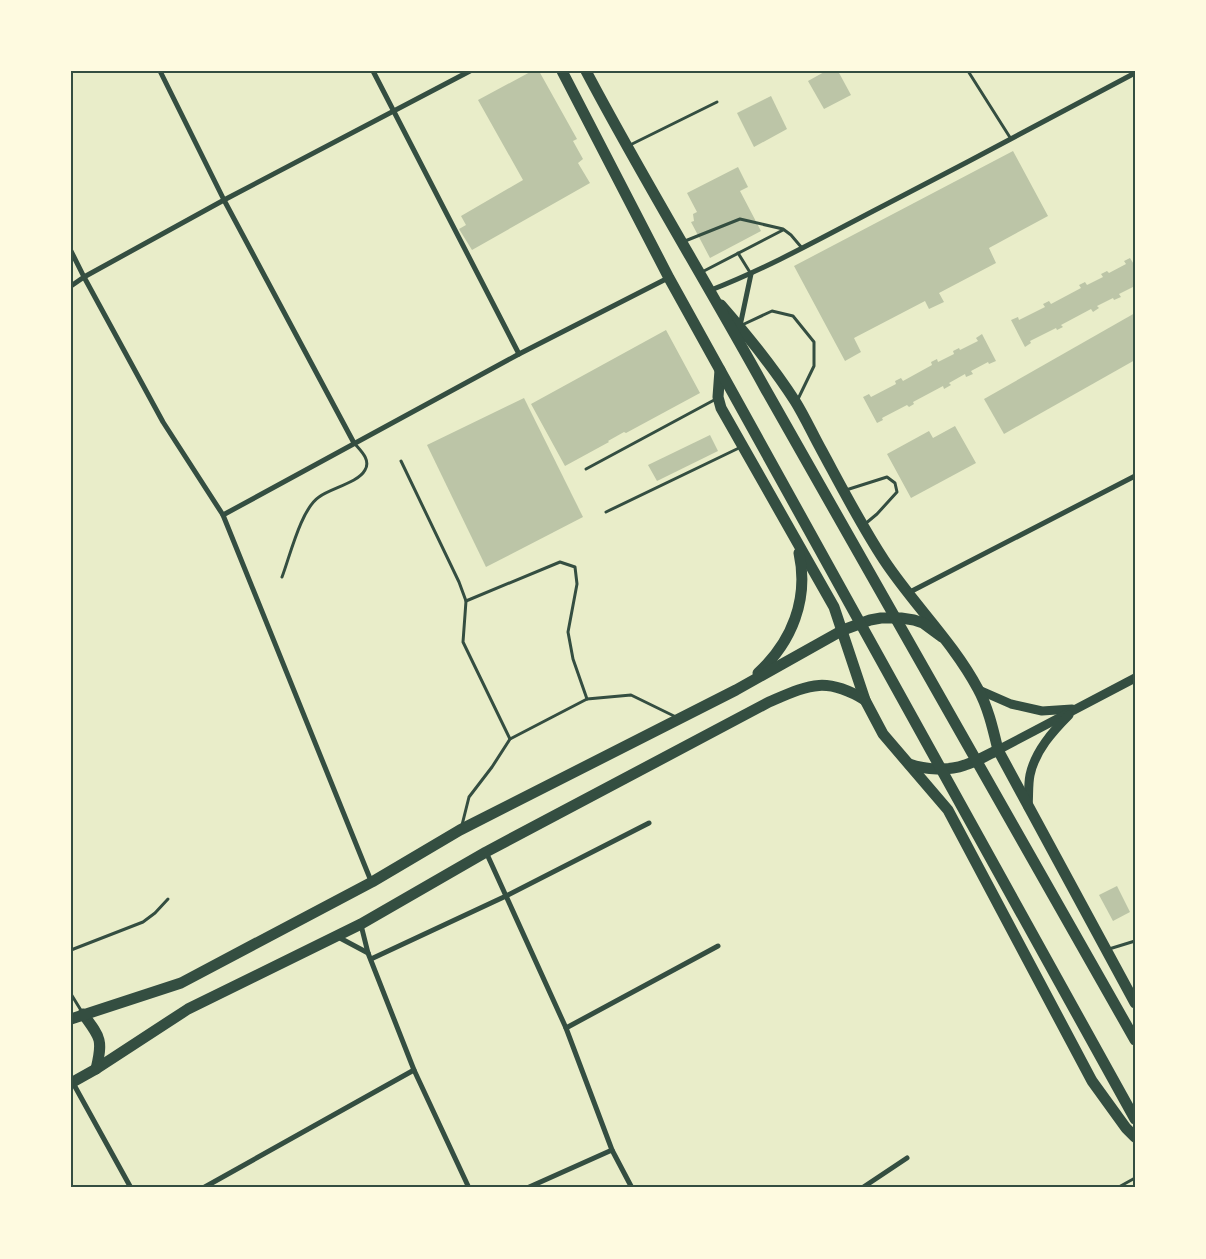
<svg xmlns="http://www.w3.org/2000/svg" width="1206" height="1259" viewBox="0 0 1206 1259" font-family="'DejaVu Sans',sans-serif">
	<style>
		.building { fill: #bcc5a7 }
		.lines { fill: none; stroke-linecap: round; stroke-linejoin: round }
		.service { stroke: #344e41; stroke-width: 3 }
		.minor { stroke: #344e41; stroke-width: 5 }
		.tertiary { stroke: #344e41; stroke-width: 9 }
		.primary { stroke: #344e41; stroke-width: 11 }
		.trunk { stroke: #344e41; stroke-width: 11 }
		.neatline { fill: none; stroke: #344e41; stroke-width: 2 }
	</style>
	<rect width="100%" height="100%" fill="#e9edc9"/>
	<g class="building">
		<path d="M532 71H539L577 139 573 141 583 159 578 163 590 183 472 250 459 229 466 225 461 216 523 180 478 100Z"/>
		<path d="M826 71H838L851 95 824 109 808 81Z"/>
		<path d="M771 96 787 129 754 147 737 113Z"/>
		<path d="M1013 151 1048 216 989 248 996 263 939 293 944 302 929 309 925 301 854 338 861 352 845 361 794 266Z"/>
		<path d="M738 167 748 187 740 191 761 231 710 258 691 222 694 221 693 214 697 212 687 193Z"/>
		<path d="M1130 258 1135 266V286L1119 294 1121 297 1114 300 1113 298 1097 306 1099 308 1093 312 1091 309 1061 325 1063 327 1057 330 1056 328 1030 341 1031 343 1025 347 1011 320 1018 317 1019 320 1045 307 1043 304 1049 301 1051 304 1081 288 1079 285 1085 282 1087 285 1103 277 1101 274 1107 271 1109 273 1126 264 1124 261Z"/>
		<path d="M1135 313V360L1004 434 984 399Z"/>
		<path d="M666 330 700 393 626 433 624 432 608 441 609 442 565 466 531 404Z"/>
		<path d="M982 334 996 361 989 364 988 362 971 371 973 374 966 377 965 374 949 383 951 385 944 389 943 386 913 402 914 404 909 407 907 405 882 418 883 420 877 423 863 397 869 394 871 397 896 384 895 381 901 378 903 381 932 365 931 362 937 359 938 362 954 354 953 351 959 348 960 350 978 341 976 338Z"/>
		<path d="M524 398 583 517 486 567 427 445Z"/>
		<path d="M955 426 976 463 911 498 887 454 929 431 933 438Z"/>
		<path d="M710 435 718 451 657 481 648 465Z"/>
		<path d="M1117 886 1130 912 1113 921 1099 895Z"/>
	</g>
	<g class="lines">
		<g class="service">
			<path d="M968 71 1011 139"/>
			<path d="M630 145 717 102"/>
			<path d="M685 241 740 219 783 229 791 235 802 248"/>
			<path d="M738 253 751 274"/>
			<path d="M702 272 783 230"/>
			<path d="M742 325 772 311 793 316 814 342V366L798 399"/>
			<path d="M401 461 459 582 466 601 463 642 510 739"/>
			<path d="M586 469 716 399"/>
			<path d="M846 490 887 477 895 483 897 492 877 514 865 524"/>
			<path d="M606 512 741 447"/>
			<path d="M282 577C290 556 301 509 319 497 331 488 358 483 365 470 371 460 361 451 355 444"/>
			<path d="M466 601 560 562 575 567 577 584 568 632 573 659 587 699"/>
			<path d="M462 825 469 797 492 767 510 739 587 699 631 695 676 717"/>
			<path d="M1109 949 1135 941"/>
			<path d="M71 950 143 922 155 913 168 899"/>
			<path d="M71 994 82 1012"/>
			<path d="M1117 1188 1135 1178"/>
		</g>
		<g class="minor">
			<path d="M160 71 224 200 354 443"/>
			<path d="M373 71 519 354"/>
			<path d="M71 251 84 277 163 422 223 515 371 881"/>
			<path d="M71 286 84 277 224 200 470 71"/>
			<path d="M711 290C770 267 825 236 881 207 966 163 1051 118 1135 73"/>
			<path d="M740 326 751 274"/>
			<path d="M223 515 519 354 668 278"/>
			<path d="M908 593 1135 476"/>
			<path d="M486 852 566 1028 612 1150 632 1188"/>
			<path d="M361 925 368 953 414 1070 469 1188"/>
			<path d="M338 937 368 953"/>
			<path d="M371 959 506 896 649 823"/>
			<path d="M566 1028 718 946"/>
			<path d="M73 1083 131 1188"/>
			<path d="M203 1188 414 1070"/>
			<path d="M527 1188 612 1150"/>
			<path d="M862 1188 907 1158"/>
		</g>
		<g class="tertiary">
			<path d="M979 690 1011 704 1042 711 1072 709"/>
			<path d="M998 750 1135 678"/>
			<path d="M1028 807C1029 796 1028 785 1030 775 1035 751 1053 731 1069 715"/>
		</g>
		<g class="primary">
			<path d="M721 305C748 336 773 367 795 401 805 417 813 435 822 451 842 488 861 525 884 560 913 604 953 642 978 689 988 707 993 729 998 750L1135 1003"/>
			<path d="M720 370 718 397 721 408 834 607 865 700 883 734 948 810 1092 1081 1126 1128 1135 1137"/>
			<path d="M758 673C792 642 809 599 799 553"/>
			<path d="M909 764C926 770 948 771 965 765 976 762 987 755 998 750"/>
			<path d="M83 1014C101 1038 103 1040 96 1069"/>
			<path d="M71 1019 181 983 372 882 460 830 736 690 843 630 870 620 881 618H901L914 620 923 623 942 637"/>
			<path d="M71 1083 96 1069 188 1009 361 924 486 852 769 702C809 685 825 676 865 700"/>
		</g>
		<g class="trunk">
			<path d="M562 71 669 278 1135 1119"/>
			<path d="M586 71C643 179 707 283 766 390L1135 1040"/>
		</g>
	</g>
	<rect width="1206" height="1259" fill="none" stroke="#fefae0" stroke-width="145"/>
	<rect x="72" y="72" width="1062" height="1114" class="neatline"/>
</svg>
